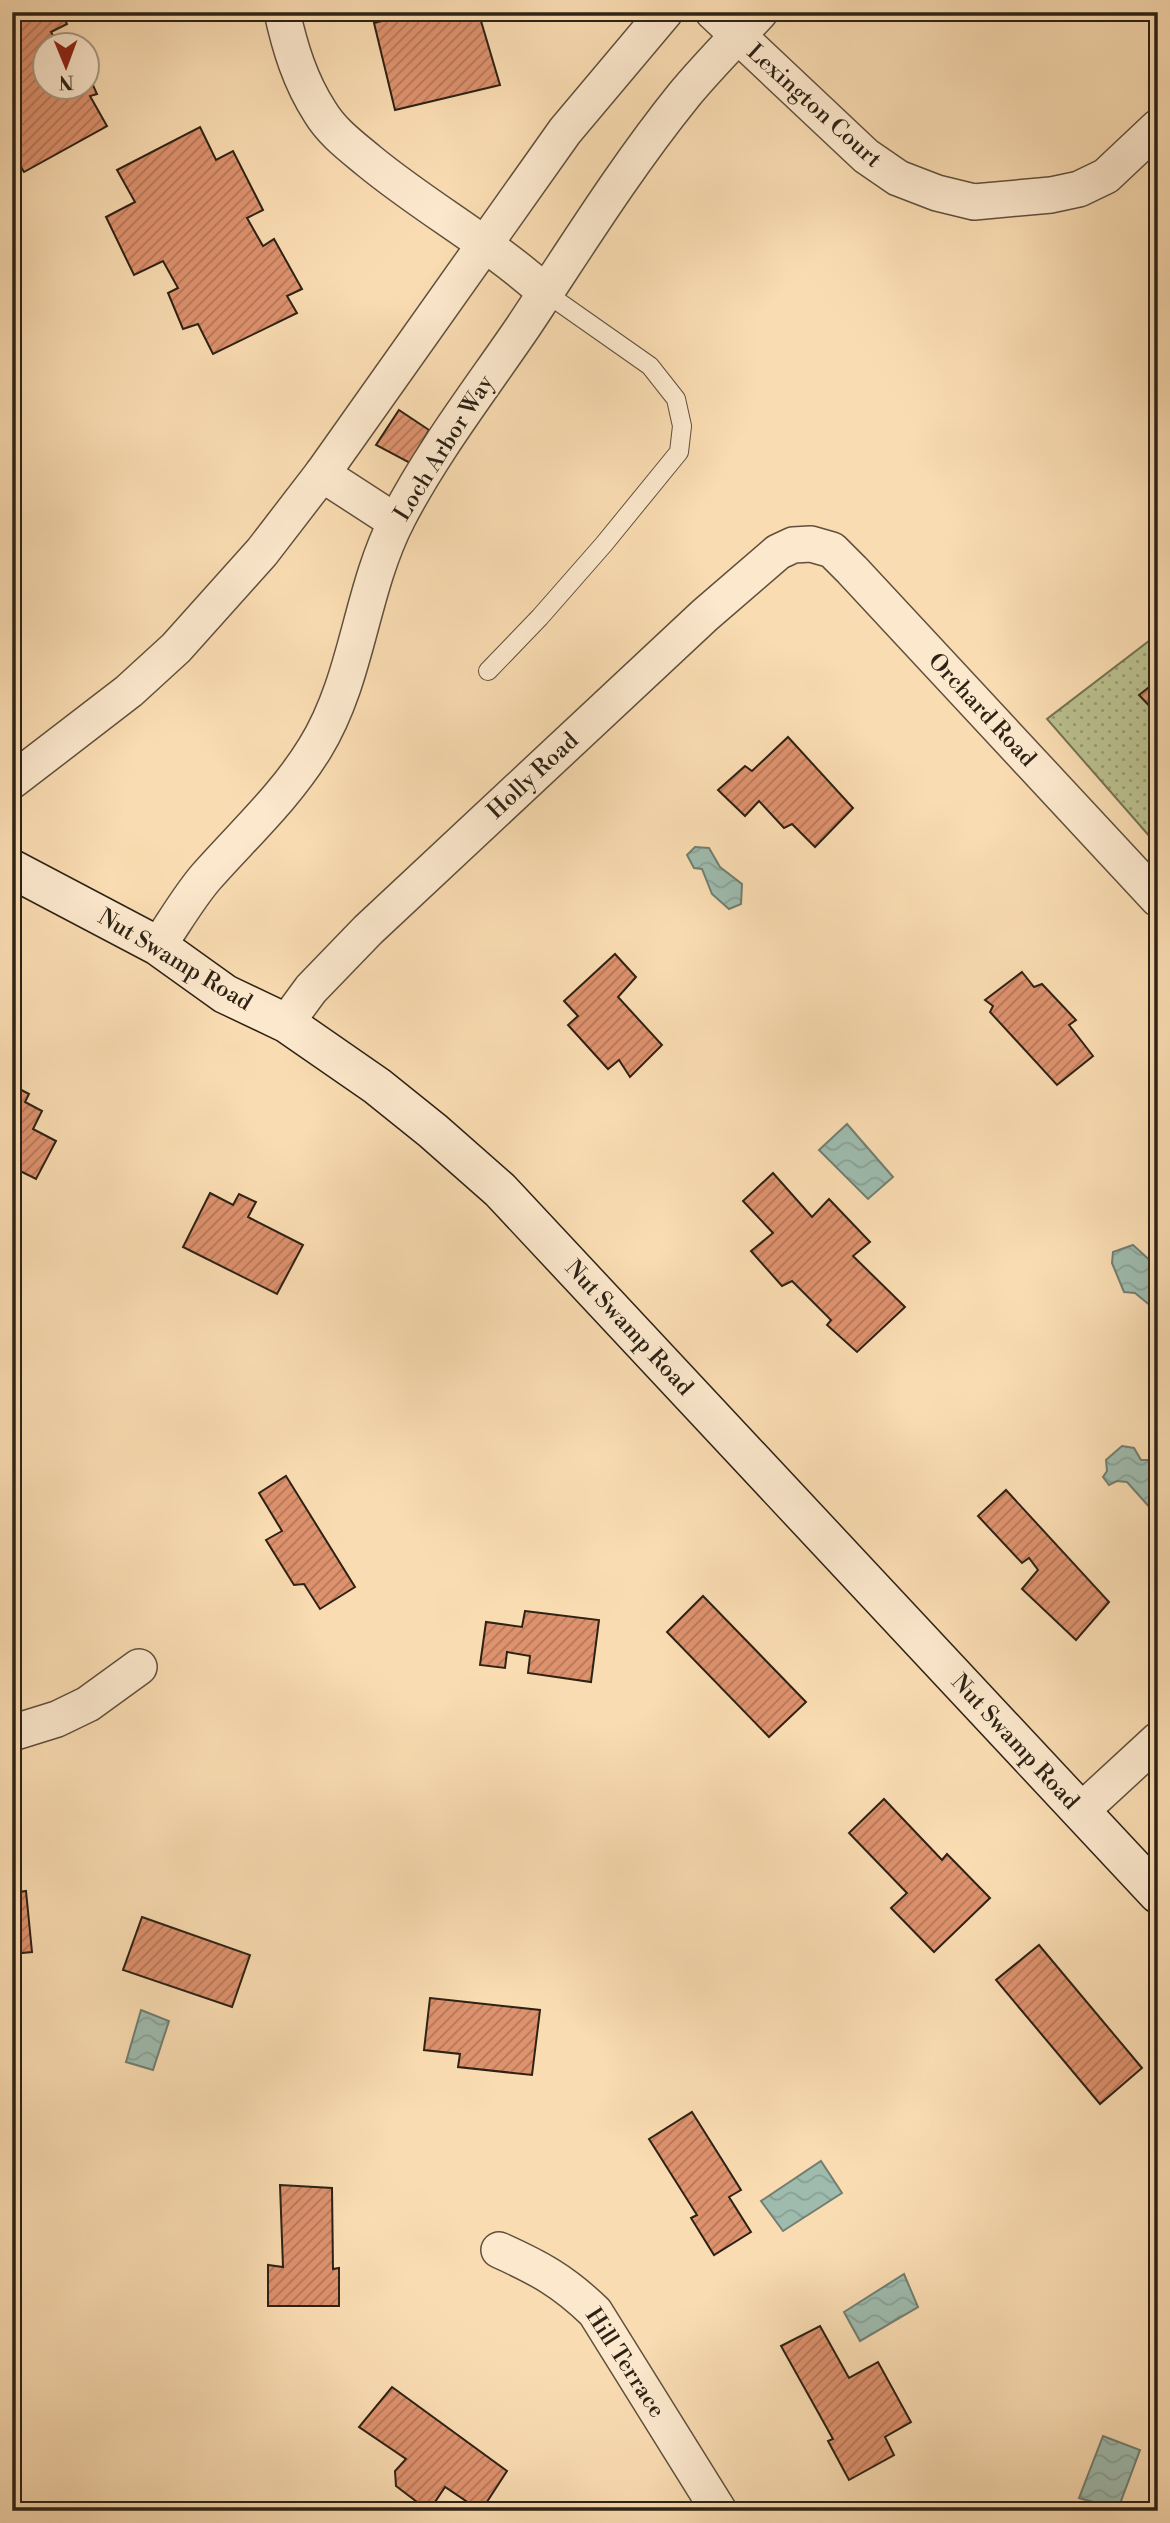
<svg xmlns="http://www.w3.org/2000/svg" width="1170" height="2523" viewBox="0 0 1170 2523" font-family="'Libre Bodoni',serif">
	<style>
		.grass { fill: url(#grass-dots); stroke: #747252; stroke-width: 2 }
		.water { fill: url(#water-waves); stroke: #717e71; stroke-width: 2 }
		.building { fill: url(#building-hatch); stroke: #2d2215; stroke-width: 2 }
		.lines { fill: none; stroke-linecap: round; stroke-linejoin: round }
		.lane-casing { stroke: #60503c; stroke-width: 20 }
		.street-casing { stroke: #60503c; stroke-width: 38 }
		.secondary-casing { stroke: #2d2215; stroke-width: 41 }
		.lane { stroke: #fce8cd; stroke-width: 18 }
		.street { stroke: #fce8cd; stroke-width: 35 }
		.secondary { stroke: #fce8cd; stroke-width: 38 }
		.labels { text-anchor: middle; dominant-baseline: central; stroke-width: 5; stroke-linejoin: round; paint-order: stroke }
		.street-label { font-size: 23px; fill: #2d2215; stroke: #fce8cd }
	</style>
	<defs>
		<pattern id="grass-dots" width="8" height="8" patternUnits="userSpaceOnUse" patternTransform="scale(1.75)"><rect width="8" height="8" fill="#bbc18f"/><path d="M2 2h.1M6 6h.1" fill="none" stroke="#989c74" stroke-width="1.8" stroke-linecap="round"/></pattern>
		<pattern id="water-waves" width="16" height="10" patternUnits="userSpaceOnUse" patternTransform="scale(1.75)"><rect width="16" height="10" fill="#9ebbae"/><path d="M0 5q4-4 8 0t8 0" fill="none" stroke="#88a095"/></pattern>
		<pattern id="building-hatch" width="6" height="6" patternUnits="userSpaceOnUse" patternTransform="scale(1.75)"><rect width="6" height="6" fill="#de926e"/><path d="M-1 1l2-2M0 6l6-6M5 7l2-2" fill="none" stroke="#b47759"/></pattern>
	</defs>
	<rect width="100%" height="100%" fill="#fadcb2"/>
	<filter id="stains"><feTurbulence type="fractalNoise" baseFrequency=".00286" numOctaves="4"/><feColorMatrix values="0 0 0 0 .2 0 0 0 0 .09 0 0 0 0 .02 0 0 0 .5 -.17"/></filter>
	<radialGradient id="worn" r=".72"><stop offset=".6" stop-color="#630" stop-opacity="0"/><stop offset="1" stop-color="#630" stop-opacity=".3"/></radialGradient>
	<path class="grass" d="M1158 634V846L1047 719Z"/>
	<g class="water">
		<path d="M695 847 709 848 720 867 742 884 741 904 729 909 712 894 702 869 694 868 687 855Z"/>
		<path d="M847 1124 893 1177 868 1199 819 1150Z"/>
		<path d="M1133 1245 1154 1264 1158 1262V1312L1135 1293 1124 1292 1112 1263 1113 1252Z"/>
		<path d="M1122 1446 1134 1448 1141 1460H1154L1158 1464V1511L1152 1510 1127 1482 1117 1481 1109 1485 1103 1477 1107 1471 1106 1460Z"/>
		<path d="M141 2010 169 2021 153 2070 126 2062Z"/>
		<path d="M821 2161 842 2193 783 2231 761 2201Z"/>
		<path d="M904 2274 918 2307 860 2341 844 2312Z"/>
		<path d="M1103 2436 1140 2450 1118 2509 1079 2498Z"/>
	</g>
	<g class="building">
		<path d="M12 12H61L67 24 51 32 59 46H46V88H88V74L97 94 90 96 107 126 24 172 12 152Z"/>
		<path d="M417 12H517L481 21 500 85 395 110 374 23Z"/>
		<path d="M200 127 216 160 233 151 263 210 247 218 263 246 274 239 302 289 287 296 297 313 213 354 198 324 183 329 168 293 178 288 163 261 134 275 106 217 135 202 117 170Z"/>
		<path d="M399 410 429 430 410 463 376 445Z"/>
		<path d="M1158 680V715L1139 695Z"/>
		<path d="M788 737 853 808 815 847 792 824 784 828 759 801 745 816 718 790 745 766 752 771Z"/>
		<path d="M615 954 636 977 618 997 662 1045 630 1077 619 1060 608 1069 568 1025 578 1016 564 1001Z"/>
		<path d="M1022 972 1034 987 1042 984 1076 1020 1069 1025 1093 1056 1057 1085 990 1012 993 1006 985 1000Z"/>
		<path d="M12 1085 29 1094 25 1102 42 1111 33 1129 56 1141 36 1179 12 1167 17 1158 12 1156Z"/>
		<path d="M773 1173 812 1217 829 1199 870 1242 853 1256 905 1307 857 1352 827 1325 831 1320 792 1281 782 1286 751 1251 773 1233 743 1201Z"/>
		<path d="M210 1193 233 1205 239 1194 256 1202 248 1217 303 1245 277 1294 183 1247Z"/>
		<path d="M286 1476 355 1587 320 1609 304 1584 294 1585 266 1540 282 1531 259 1493Z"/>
		<path d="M1006 1490 1109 1602 1076 1640 1022 1589 1038 1570 1029 1558 1022 1563 978 1516Z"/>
		<path d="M703 1596 806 1702 769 1737 667 1632Z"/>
		<path d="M525 1611 599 1620 591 1682 528 1673 530 1656 507 1652 505 1668 480 1665 486 1622 522 1627Z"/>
		<path d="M884 1799 942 1860 947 1854 990 1898 934 1952 891 1908 907 1893 849 1833Z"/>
		<path d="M26 1891 32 1952 12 1954V1893Z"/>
		<path d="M142 1917 250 1955 232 2007 123 1970Z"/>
		<path d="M1039 1945 1142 2068 1100 2104 996 1980Z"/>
		<path d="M430 1998 540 2010 532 2075 458 2067 460 2054 424 2050Z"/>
		<path d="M692 2112 741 2190 729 2197 751 2232 714 2255 691 2218 697 2215 649 2139Z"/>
		<path d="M280 2185 332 2188 333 2269 339 2268V2306H268V2265L283 2267Z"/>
		<path d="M820 2326 849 2378 878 2362 911 2422 885 2437 894 2455 849 2480 828 2441 833 2439 781 2346Z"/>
		<path d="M392 2387 507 2471 481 2511 445 2487 429 2511 396 2486 395 2471 406 2459 359 2427Z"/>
	</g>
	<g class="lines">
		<defs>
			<path id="lane" d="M488 671 540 617 604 544 679 452 682 426 676 399 650 366 546 293"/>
			<g id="street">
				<path d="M282 12C290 48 300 81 320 112 332 132 351 146 369 161 426 208 491 243 546 293"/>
				<path d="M713 12 866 156 898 178 937 193 974 202 1051 195 1079 189 1106 176 1158 127"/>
				<path d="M322 474 396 522"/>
				<path d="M12 781 129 691 176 648 262 552 322 474 565 131 665 12"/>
				<path d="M158 946C174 923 188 898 206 877 244 834 285 797 315 748 358 678 360 593 397 520 432 452 480 390 523 327 575 249 625 168 684 95 708 66 735 39 760 12"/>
				<path d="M286 1023 311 989 368 930 705 615 778 552 793 545 811 544 832 550 852 570 1158 899"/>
				<path d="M12 1733 57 1719 88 1704 139 1667"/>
				<path d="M1080 1812 1158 1740"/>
				<path d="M499 2250C539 2268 563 2281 595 2312L719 2511"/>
			</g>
			<path id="secondary" d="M12 869 158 946 225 994 286 1023 377 1086 433 1131 500 1190 1158 1894"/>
		</defs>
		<use href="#lane" class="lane-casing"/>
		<use href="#street" class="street-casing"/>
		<use href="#secondary" class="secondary-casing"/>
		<use href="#lane" class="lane"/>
		<use href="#street" class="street"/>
		<use href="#secondary" class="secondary"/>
	</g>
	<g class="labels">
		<g class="street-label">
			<text transform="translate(814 106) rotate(42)">Lexington Court</text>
			<text transform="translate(444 448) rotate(-58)">Loch Arbor Way</text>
			<text transform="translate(982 710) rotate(47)">Orchard Road</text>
			<text transform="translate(533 776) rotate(-43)">Holly Road</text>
			<text transform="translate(175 960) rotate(31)">Nut Swamp Road</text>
			<text transform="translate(629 1328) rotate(47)">Nut Swamp Road</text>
			<text transform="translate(1015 1742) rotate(47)">Nut Swamp Road</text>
			<text transform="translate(625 2363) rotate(57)">Hill Terrace</text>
		</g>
	</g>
	<rect width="1170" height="2523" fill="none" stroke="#fadcb2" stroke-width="42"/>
	<rect x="14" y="14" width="1142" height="2495" fill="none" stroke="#2d2215" stroke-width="3.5"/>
	<rect x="21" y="21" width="1128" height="2481" fill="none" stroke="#2d2215" stroke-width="2"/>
	<g transform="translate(66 66) rotate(179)"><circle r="33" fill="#fce8cd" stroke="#a99983" stroke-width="2"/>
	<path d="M0-5L12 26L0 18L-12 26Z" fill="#8f2418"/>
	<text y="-10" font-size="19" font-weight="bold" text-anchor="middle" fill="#2d2215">N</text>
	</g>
	<rect width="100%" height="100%" filter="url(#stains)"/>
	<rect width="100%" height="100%" fill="url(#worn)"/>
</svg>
